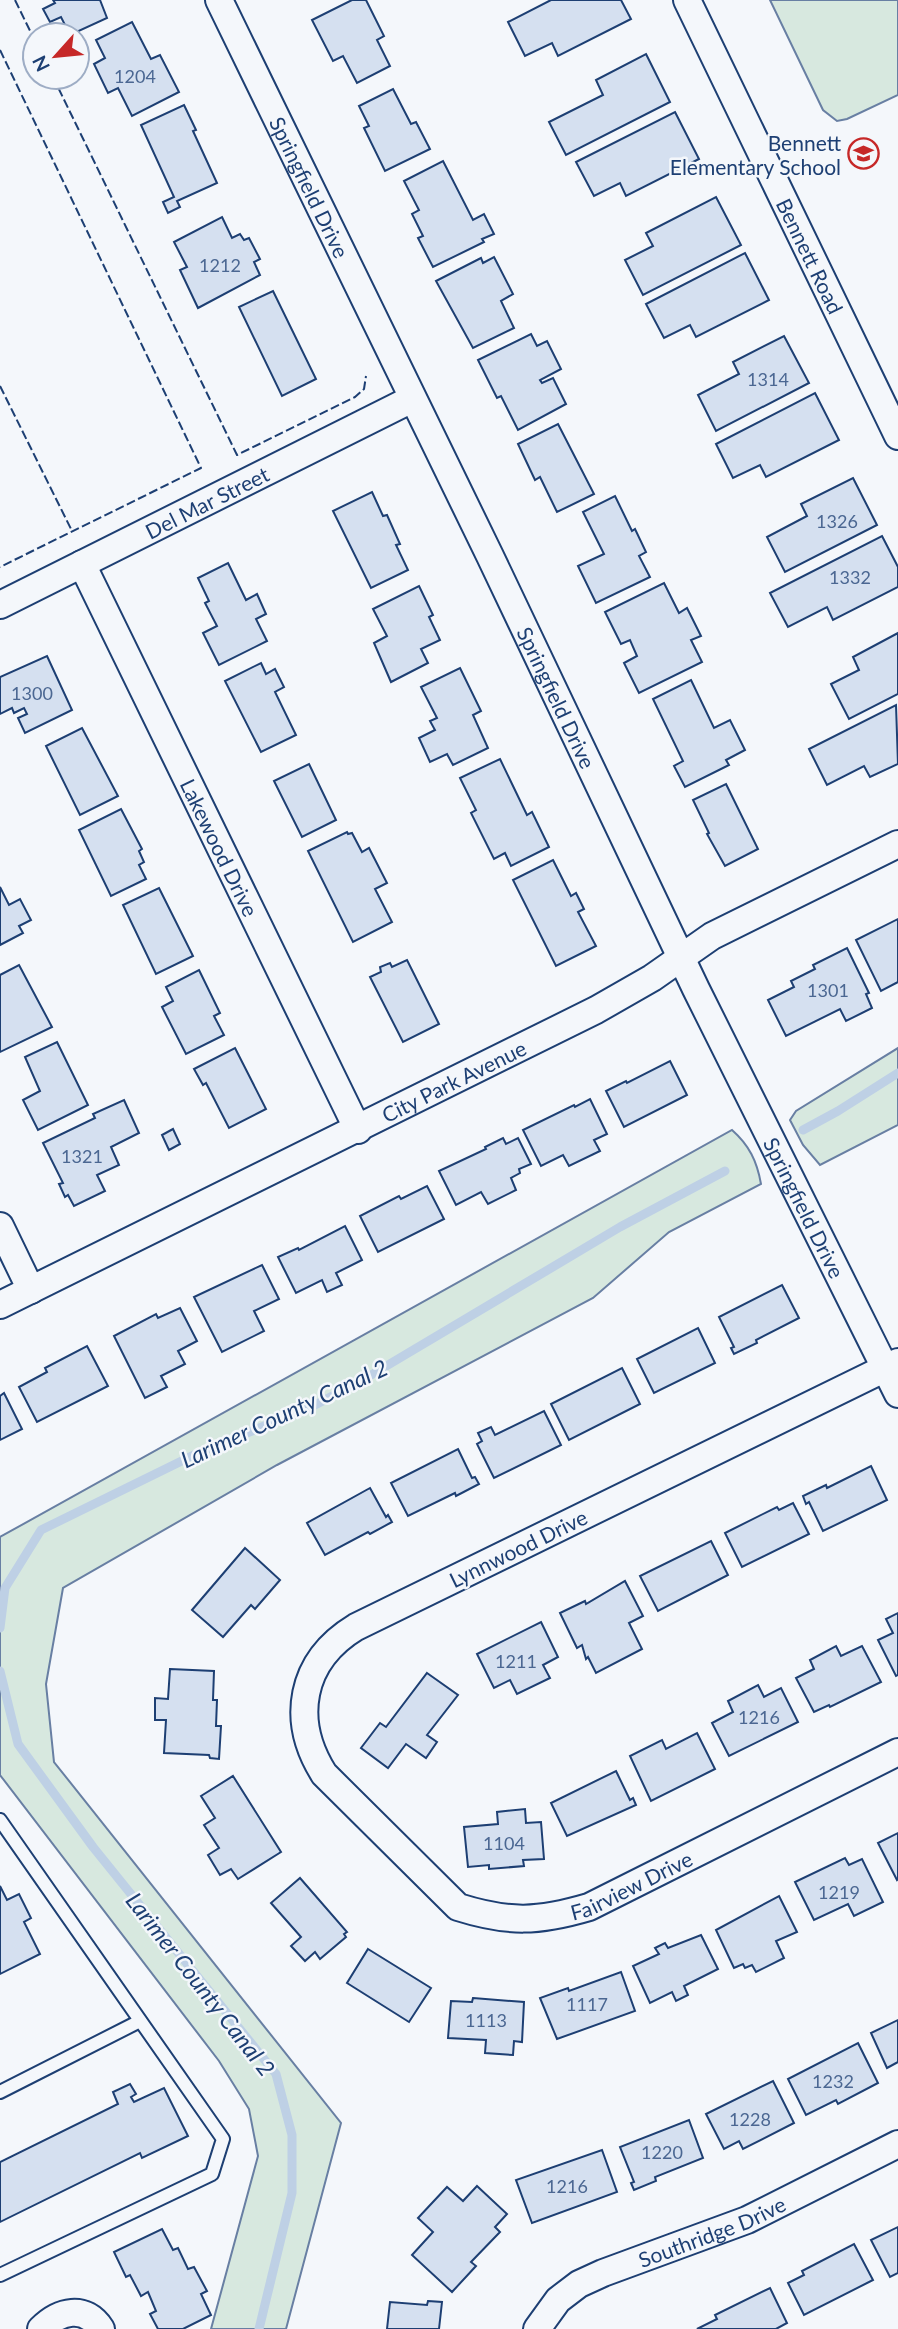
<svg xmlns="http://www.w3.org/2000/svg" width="898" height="2329" viewBox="0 0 898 2329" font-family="Lato,sans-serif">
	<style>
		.green { fill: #d7e8df; stroke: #687fa3; stroke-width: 2 }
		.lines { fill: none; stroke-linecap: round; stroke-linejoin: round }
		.stream { stroke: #bed0e5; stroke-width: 9 }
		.building { fill: #d5e0f0; stroke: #1d3f73; stroke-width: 2 }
		.service-casing { stroke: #1d3f73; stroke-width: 16 }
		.minor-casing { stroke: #1d3f73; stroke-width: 30 }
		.service { stroke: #f4f7fb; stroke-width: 12 }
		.minor { stroke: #f4f7fb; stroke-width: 26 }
		.fence { stroke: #1d3f73; stroke-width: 2; stroke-dasharray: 9 3.5; stroke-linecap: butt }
		.labels { text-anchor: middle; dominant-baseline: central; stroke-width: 5; stroke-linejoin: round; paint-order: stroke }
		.number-label { font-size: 18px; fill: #4b6792 }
		.poi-label { font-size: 21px; fill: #1d3f73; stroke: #f4f7fb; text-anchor: end }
		.street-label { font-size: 21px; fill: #1d3f73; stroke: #f4f7fb }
		.water-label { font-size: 23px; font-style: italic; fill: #1d3f73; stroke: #f4f7fb }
	</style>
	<rect width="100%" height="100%" fill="#f4f7fb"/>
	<g class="green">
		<path d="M770 0H898V95L847 119 837 121 823 110Z"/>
		<path d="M898 1048V1125L820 1165 803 1145 790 1120 796 1111Z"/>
		<path d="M732 1130C749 1145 757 1161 761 1184L669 1232 593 1298 277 1465 63 1588 46 1684 54 1762 341 2123 286 2329H211L258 2156 249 2109 219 2061 0 1775V1537Z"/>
	</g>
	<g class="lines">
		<g class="stream">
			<path d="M803 1130 838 1111 898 1073"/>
			<path d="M0 1628 5 1588 41 1530 202 1451 307 1409 356 1384 620 1227 725 1171"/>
			<path d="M0 1671 18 1744 93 1847 276 2074 292 2135V2193L259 2329"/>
		</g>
	</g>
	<g class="building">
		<path d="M53 0H100L107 18 70 35 61 17 50 22 43 9 55 3Z"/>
		<path d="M352 0H366L384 36 377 40 390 66 357 83 343 56 333 61 312 20Z"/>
		<path d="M551 0H621L631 19 558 56 552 43 525 56 508 22Z"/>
		<path d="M132 22 151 59 160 55 179 92 132 116 118 88 108 93 94 64 105 58 96 40Z"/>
		<path d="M646 54 670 102 566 155 549 122 603 95 596 80Z"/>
		<path d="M393 89 411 124 416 122 430 149 385 171 364 128 369 126 359 106Z"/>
		<path d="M184 105 196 130 193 131 217 183 177 201 180 207 168 213 163 202 174 197 141 125Z"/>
		<path d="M675 112 699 159 626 196 620 183 594 196 576 162Z"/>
		<path d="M443 161 473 220 484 214 494 234 482 239 484 242 433 267 418 238 423 236 412 214 419 210 404 181Z"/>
		<path d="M716 197 741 245 643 295 625 260 653 246 646 233Z"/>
		<path d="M222 217 232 238 240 234 244 240 249 238 260 259 254 262 260 275 198 308 180 270 187 267 174 242Z"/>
		<path d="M745 253 769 300 696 337 690 325 664 338 646 304Z"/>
		<path d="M494 257 513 294 501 301 514 328 473 348 436 281 481 258 483 263Z"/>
		<path d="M273 291 316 379 282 396 239 307Z"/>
		<path d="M531 334 537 346 547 341 561 369 540 380 542 383 553 378 566 404 518 430 501 396 497 398 478 360Z"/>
		<path d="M784 336 809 383 716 431 698 395 739 374 733 362Z"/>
		<path d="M815 393 839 440 766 477 760 465 733 478 716 444Z"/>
		<path d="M558 424 594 494 557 512 540 477 535 480 518 444Z"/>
		<path d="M853 478 877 525 785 572 767 537 807 516 801 504Z"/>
		<path d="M372 492 383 516 387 515 400 544 396 545 408 570 371 588 333 511Z"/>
		<path d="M615 496 632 531 635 529 646 552 639 556 650 577 596 603 578 566 604 554 583 512Z"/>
		<path d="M882 536 898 567V587L833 620 827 607 788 627 770 593Z"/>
		<path d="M228 563 246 600 257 594 266 614 256 619 267 641 219 665 203 633 217 626 205 603 209 601 198 578Z"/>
		<path d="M664 583 679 613 687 608 701 636 691 640 702 662 639 693 624 663 637 656 630 640 621 644 605 612Z"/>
		<path d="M419 586 433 615 429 617 440 640 421 649 428 663 391 682 374 643 387 636 373 609Z"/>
		<path d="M898 633V694L849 719 831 684 859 670 853 657Z"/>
		<path d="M47 656 72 710 25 733 18 718 27 714 24 708 14 713 12 708 0 714V677Z"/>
		<path d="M261 663 266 674 275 669 284 687 275 692 296 735 261 752 225 681Z"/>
		<path d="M460 668 481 711 473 715 488 748 453 765 447 754 430 762 419 738 435 730 430 721 437 718 421 687Z"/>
		<path d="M691 680 714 728 730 720 745 750 726 760 729 765 685 787 674 766 683 761 653 699Z"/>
		<path d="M896 705 898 764 870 777 864 766 827 785 809 749Z"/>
		<path d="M82 728 118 796 80 815 46 746Z"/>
		<path d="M500 759 527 815 532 812 549 847 511 866 505 853 494 859 471 813 476 810 460 778Z"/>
		<path d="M309 764 336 820 302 837 274 781Z"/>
		<path d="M726 784 758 849 725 866 707 834 709 833 693 800Z"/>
		<path d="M121 809 142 849 139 851 144 862 139 865 146 879 111 896 79 830Z"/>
		<path d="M347 832 348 834 352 833 362 852 369 848 387 883 375 889 392 922 353 942 308 851Z"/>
		<path d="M553 860 571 896 576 893 584 909 578 912 596 946 556 966 513 880Z"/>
		<path d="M0 887 9 905 20 899 31 920 19 926 23 933 0 945Z"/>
		<path d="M159 888 193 956 156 974 123 905Z"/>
		<path d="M898 919V982L881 991 856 940Z"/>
		<path d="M847 948 869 993 866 994 872 1008 846 1021 840 1009 786 1036 768 1000 794 987 791 981 815 969 813 965Z"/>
		<path d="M407 960 439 1024 403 1042 370 977 381 972 380 967 390 963 392 967Z"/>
		<path d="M19 965 52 1027 0 1052V975Z"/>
		<path d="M199 970 220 1013 214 1016 224 1035 186 1054 162 1007 173 1001 166 987Z"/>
		<path d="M57 1042 88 1105 38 1130 23 1100 40 1091 25 1057Z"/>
		<path d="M235 1048 266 1109 229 1128 206 1083 203 1085 194 1069Z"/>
		<path d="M670 1061 687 1095 624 1127 606 1091 626 1081 627 1083Z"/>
		<path d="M590 1099 607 1134 594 1140 600 1151 569 1166 563 1155 541 1166 523 1130 574 1105 575 1107Z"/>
		<path d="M124 1100 139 1133 111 1147 119 1165 97 1175 105 1191 74 1206 68 1195 65 1197 59 1184 63 1183 43 1143 95 1118 93 1114Z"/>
		<path d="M173 1129 180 1144 169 1150 162 1135Z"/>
		<path d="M503 1138 506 1144 518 1138 531 1164 519 1169 520 1173 511 1178 516 1190 488 1204 481 1192 456 1205 439 1171 486 1149 485 1147Z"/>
		<path d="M427 1186 444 1219 378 1252 360 1216 399 1196 401 1199Z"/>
		<path d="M345 1226 362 1260 336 1273 342 1285 327 1292 322 1280 296 1293 278 1257 298 1248 299 1250Z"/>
		<path d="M262 1265 279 1299 254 1311 264 1331 222 1352 194 1297Z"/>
		<path d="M782 1285 799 1318 756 1340 757 1343 734 1354 731 1348 734 1347 719 1317Z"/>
		<path d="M180 1308 197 1341 178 1351 185 1364 161 1376 167 1387 145 1398 114 1336 156 1314 158 1318Z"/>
		<path d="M698 1328 715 1363 654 1393 637 1359Z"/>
		<path d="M87 1346 108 1386 37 1422 19 1387 47 1372 45 1368Z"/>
		<path d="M622 1368 640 1404 569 1440 551 1404Z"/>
		<path d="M4 1393 22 1429 0 1440V1396Z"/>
		<path d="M544 1411 561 1445 494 1478 477 1444 482 1441 478 1433 491 1427 495 1435Z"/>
		<path d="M458 1449 472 1478 475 1477 479 1484 456 1496 455 1493 408 1516 391 1483Z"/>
		<path d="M871 1466 887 1500 823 1531 809 1502 806 1504 803 1496 826 1485 827 1488Z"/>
		<path d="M370 1488 386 1517 388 1515 392 1522 370 1534 368 1532 325 1555 307 1523Z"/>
		<path d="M793 1503 809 1534 742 1567 725 1533 777 1507 779 1510Z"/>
		<path d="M711 1541 728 1575 658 1611 640 1576Z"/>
		<path d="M245 1548 280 1580 255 1609 251 1605 223 1637 192 1610Z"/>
		<path d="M625 1581 643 1616 629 1623 642 1649 596 1673 588 1657 586 1659 582 1645 577 1648 560 1613 585 1601 586 1604Z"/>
		<path d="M898 1613V1675L896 1676 878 1640 893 1633 886 1619Z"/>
		<path d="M541 1622 558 1657 543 1665 550 1678 517 1694 510 1680 494 1688 477 1654Z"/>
		<path d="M836 1646 841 1656 862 1646 881 1682 830 1707 829 1705 814 1712 796 1678 814 1669 810 1660Z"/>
		<path d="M170 1669 214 1671 213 1700H217L216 1726H221L219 1759 210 1758 209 1755 164 1753 166 1720H155V1698L168 1699Z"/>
		<path d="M427 1673 458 1695 427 1735 437 1742 426 1758 406 1744 388 1768 361 1748 380 1723 386 1727Z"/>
		<path d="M758 1685 764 1697 781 1688 798 1722 729 1756 712 1723 733 1712 728 1701Z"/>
		<path d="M697 1733 715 1769 651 1801 630 1756 662 1740 666 1749Z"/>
		<path d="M616 1771 630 1800 633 1798 636 1805 567 1836 551 1803Z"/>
		<path d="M233 1776 281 1852 238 1879 231 1869 220 1875 208 1855 219 1848 204 1825 215 1818 201 1796Z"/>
		<path d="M525 1809 526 1823 541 1822 544 1859 523 1860 524 1866 489 1869V1865L468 1867 464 1827 498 1824 497 1812Z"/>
		<path d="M898 1833V1879L897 1880 878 1843Z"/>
		<path d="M845 1858 849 1865 862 1859 883 1902 854 1916 848 1904 814 1920 795 1882Z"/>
		<path d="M300 1878 347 1932 344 1934 346 1937 320 1959 315 1952 305 1961 291 1946 301 1937 271 1903Z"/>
		<path d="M0 1886 7 1900 19 1894 31 1918 24 1922 40 1954 0 1974Z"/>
		<path d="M779 1896 797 1932 776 1941 784 1958 756 1972 752 1965 745 1968 743 1964 734 1968 716 1930Z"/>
		<path d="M701 1935 718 1969 684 1986 688 1995 676 2001 672 1992 650 2003 633 1966 659 1954 655 1948 665 1943 668 1948Z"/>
		<path d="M368 1949 431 1988 409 2022 347 1983Z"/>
		<path d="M621 1972 635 2011 557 2039 540 1998 568 1988 569 1991Z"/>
		<path d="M473 1998 524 2002 522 2042 514 2041 513 2055 485 2053 486 2040 448 2038 451 2001 472 2002Z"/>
		<path d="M898 2020V2062L887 2068 871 2033Z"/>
		<path d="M858 2043 878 2083 838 2104 836 2100 806 2115 788 2079Z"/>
		<path d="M773 2081 794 2123 743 2149 739 2141 724 2149 706 2114Z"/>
		<path d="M130 2084 136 2094 131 2097 134 2102 164 2088 188 2136 142 2158 140 2153 0 2222V2162L118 2104 113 2092Z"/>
		<path d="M689 2120 703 2158 655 2177 656 2181 634 2190 631 2183 634 2182 620 2147Z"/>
		<path d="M602 2150 617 2192 532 2223 516 2180Z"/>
		<path d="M477 2186 507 2214 495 2227 500 2232 471 2262 476 2266 452 2292 412 2255 433 2232 418 2218 447 2187 463 2201Z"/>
		<path d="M898 2227V2273L890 2277 871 2240Z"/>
		<path d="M162 2229 173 2250 178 2248 188 2269 194 2267 207 2291 201 2294 211 2315 183 2329H158L150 2314 156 2311 148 2292 141 2296 130 2275 126 2277 114 2252Z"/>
		<path d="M854 2244 873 2280 804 2315 788 2283 804 2275 802 2271Z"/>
		<path d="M770 2288 787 2323 776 2329H697L717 2319 715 2315Z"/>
		<path d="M428 2301 442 2302 439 2329H387L390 2302 427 2305Z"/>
	</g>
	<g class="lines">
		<defs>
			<g id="service">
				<path d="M0 1820 223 2139 212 2174 0 2275"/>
				<path d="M0 2092 140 2021"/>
			</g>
			<g id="minor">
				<path id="s1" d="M219 0 490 556 696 989 898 1394"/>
				<path id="s2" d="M687 0 898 436"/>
				<path id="s3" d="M82 564 358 1130"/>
				<path id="s4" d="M0 605 412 399"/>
				<path d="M0 1226 31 1290"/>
				<path id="s5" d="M0 1305 596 1010 652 978 712 936 898 844"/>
				<path id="s6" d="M898 1362 356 1627C300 1661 290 1720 324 1774L458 1907C509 1923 538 1922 589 1907L898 1752"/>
				<path d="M41 2329C59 2311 85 2304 101 2329"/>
				<path id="s7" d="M537 2329 558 2300 579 2284 603 2273 747 2220 898 2144"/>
			</g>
		</defs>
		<use href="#service" class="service-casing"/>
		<use href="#minor" class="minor-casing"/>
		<use href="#service" class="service"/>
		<use href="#minor" class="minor"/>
		<g class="fence">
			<path d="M15 0 35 41"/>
			<path d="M0 50 201 468 0 567"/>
			<path d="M53 77 237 455 355 397 364 389 366 376"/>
			<path d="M0 386 72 531"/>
		</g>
	</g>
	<defs>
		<symbol id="school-ring" viewBox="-11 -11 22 22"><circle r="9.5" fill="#f4f7fb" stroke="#c62828" stroke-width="1.5"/><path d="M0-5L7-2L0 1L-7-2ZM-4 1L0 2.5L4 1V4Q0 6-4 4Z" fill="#c62828"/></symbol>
	</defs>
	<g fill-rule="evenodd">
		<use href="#school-ring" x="846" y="136" width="35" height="35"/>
	</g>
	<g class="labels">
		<g class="number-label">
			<text x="135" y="76">1204</text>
			<text x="220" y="265">1212</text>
			<text x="768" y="379">1314</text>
			<text x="837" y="521">1326</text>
			<text x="850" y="577">1332</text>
			<text x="32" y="693">1300</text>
			<text x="828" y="990">1301</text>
			<text x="82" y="1156">1321</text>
			<text x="516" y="1661">1211</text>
			<text x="759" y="1717">1216</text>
			<text x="504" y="1843">1104</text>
			<text x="839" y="1892">1219</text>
			<text x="587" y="2004">1117</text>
			<text x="486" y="2020">1113</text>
			<text x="833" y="2081">1232</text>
			<text x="750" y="2119">1228</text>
			<text x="662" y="2152">1220</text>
			<text x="567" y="2186">1216</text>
		</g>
		<g class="poi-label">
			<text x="841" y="142">Bennett<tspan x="841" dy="24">Elementary School</tspan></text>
		</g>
		<g class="street-label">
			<text stroke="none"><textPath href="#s1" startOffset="208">Springfield Drive</textPath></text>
			<text stroke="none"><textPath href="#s2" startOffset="284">Bennett Road</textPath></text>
			<text stroke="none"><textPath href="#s4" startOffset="231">Del Mar Street</textPath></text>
			<text stroke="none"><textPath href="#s1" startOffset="775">Springfield Drive</textPath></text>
			<text stroke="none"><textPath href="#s3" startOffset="315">Lakewood Drive</textPath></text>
			<text stroke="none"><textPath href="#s5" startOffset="506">City Park Avenue</textPath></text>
			<text stroke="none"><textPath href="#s1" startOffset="1342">Springfield Drive</textPath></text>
			<text transform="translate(518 1548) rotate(-26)">Lynnwood Drive</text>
			<text stroke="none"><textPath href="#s6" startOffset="1143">Fairview Drive</textPath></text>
			<text stroke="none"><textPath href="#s7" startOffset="205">Southridge Drive</textPath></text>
		</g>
		<g class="water-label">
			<text transform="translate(284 1413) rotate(-25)">Larimer County Canal 2</text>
			<text transform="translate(201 1984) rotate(52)">Larimer County Canal 2</text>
		</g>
	</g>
	<g transform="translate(56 56) rotate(243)"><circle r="33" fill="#f4f7fb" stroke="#9eadc5" stroke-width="2"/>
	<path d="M0-5L12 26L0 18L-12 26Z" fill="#c62828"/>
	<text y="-10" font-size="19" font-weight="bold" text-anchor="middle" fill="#1d3f73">N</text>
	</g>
</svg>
